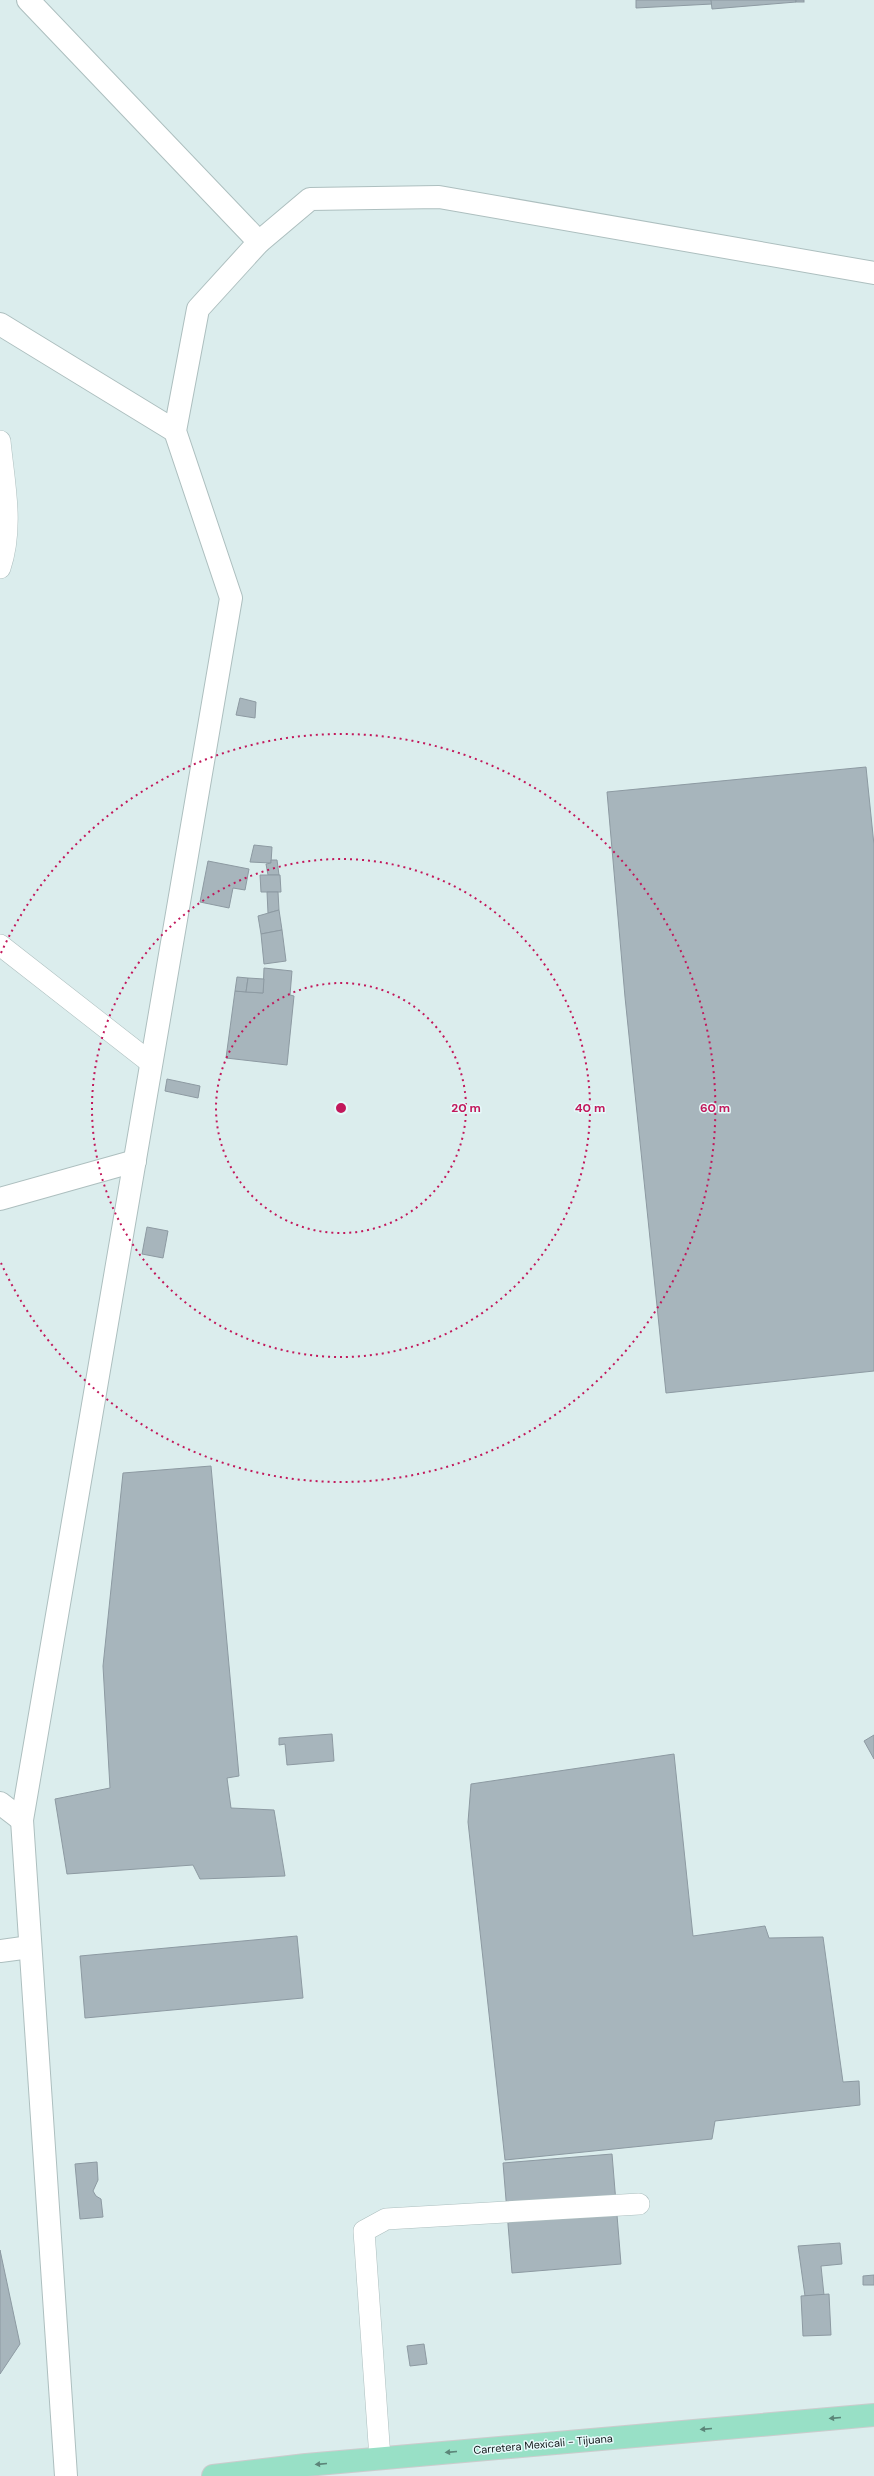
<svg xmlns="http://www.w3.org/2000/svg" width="874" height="2476" viewBox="0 0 874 2476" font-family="'DM Sans',sans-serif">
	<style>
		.building { fill: #a7b5bc; stroke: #8d9aa2 }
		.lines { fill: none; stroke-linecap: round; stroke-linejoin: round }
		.service-casing { stroke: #adbfbf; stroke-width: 22 }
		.minor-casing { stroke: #adbfbf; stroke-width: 24 }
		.primary-casing { stroke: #cbcccd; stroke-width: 24 }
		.service { stroke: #fff; stroke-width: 21 }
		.minor { stroke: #fff; stroke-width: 22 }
		.primary { stroke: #98e0c6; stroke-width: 22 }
		.oneway { fill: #5c8679 }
		.ring { fill: none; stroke: #c2185b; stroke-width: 2; stroke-dasharray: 2 4 }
		.labels { text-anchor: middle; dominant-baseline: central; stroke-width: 3; stroke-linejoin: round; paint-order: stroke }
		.street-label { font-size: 11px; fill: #13191a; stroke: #e8fafb }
		.centre { fill: #c2185b; stroke: #e8fafb; stroke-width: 2 }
		.ring-label { font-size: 12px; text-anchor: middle; font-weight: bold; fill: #c2185b; stroke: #e8fafb; stroke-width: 3; stroke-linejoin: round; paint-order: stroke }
	</style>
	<rect width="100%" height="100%" fill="#dbeded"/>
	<g class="building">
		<path d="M636 0H711L712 4 636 8Z"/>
		<path d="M711 0H796V2L712 9Z"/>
		<rect x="796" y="0" width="8" height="2"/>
		<path d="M240 698 256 702 255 718 236 715Z"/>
		<path d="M866 767 874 845V1371L666 1393 625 997 607 792Z"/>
		<path d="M254 845 272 847 271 863 250 862Z"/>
		<path d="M271 860H277L279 875H268L266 864 271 863Z"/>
		<path d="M208 861 249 869 245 890 233 888 229 908 200 902Z"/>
		<path d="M260 875H280L281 892H261Z"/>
		<path d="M267 892H278L279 910 268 913Z"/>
		<path d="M279 910 282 930 261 934 258 916Z"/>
		<path d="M282 930 286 961 264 964 261 934Z"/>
		<path d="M264 968 292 971 290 995 294 996 287 1065 226 1058 235 991 263 993Z"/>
		<path d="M237 977 248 978 246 992 235 991Z"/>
		<path d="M248 978 264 979 263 993 246 992Z"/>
		<path d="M167 1079 200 1086 198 1098 165 1091Z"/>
		<path d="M147 1227 168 1231 163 1258 142 1254Z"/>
		<path d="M211 1466 239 1776 227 1778 231 1808 274 1810 285 1876 200 1879 193 1865 67 1874 55 1799 110 1788 103 1666 123 1473Z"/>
		<path d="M332 1734 334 1761 287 1765 285 1744 279 1745V1738Z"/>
		<path d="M874 1735V1759L864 1741Z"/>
		<path d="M674 1754 693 1936 765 1926 769 1938 823 1937 843 2082 859 2081 860 2105 715 2121 712 2139 505 2160 468 1822 471 1784Z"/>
		<path d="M297 1936 303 1998 85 2018 80 1956Z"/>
		<path d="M612 2154 621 2264 512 2273 503 2163Z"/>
		<path d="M97 2162 98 2180 93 2191 96 2196 101 2199 103 2217 80 2219 75 2164Z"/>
		<path d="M840 2243 842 2264 821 2266 824 2295 805 2296 798 2246Z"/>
		<path d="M0 2250 20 2344 0 2374Z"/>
		<path d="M874 2275V2285H863V2276Z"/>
		<path d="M829 2294 831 2335 803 2336 801 2296Z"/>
		<path d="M424 2344 427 2364 410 2366 407 2346Z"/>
	</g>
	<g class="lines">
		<defs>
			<g id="service">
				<path d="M0 441C4 483 14 526 0 568"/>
				<path d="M0 945 151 1063"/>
				<path d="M380 2458 364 2231 386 2219 639 2204"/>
			</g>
			<g id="minor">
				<path d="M28 0 259 242"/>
				<path d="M0 324 175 431"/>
				<path d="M0 1199 135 1161"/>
				<path d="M0 1803 22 1820"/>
				<path d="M0 1951 30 1947"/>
				<path d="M66 2476 22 1820 231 598 175 431 198 309 259 242 310 199 439 197 874 273"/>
			</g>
			<path id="primary" d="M213 2476 306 2465 874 2415"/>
		</defs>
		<use href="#service" class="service-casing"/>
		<use href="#minor" class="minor-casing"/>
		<use href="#primary" class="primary-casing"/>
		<use href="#service" class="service"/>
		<use href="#minor" class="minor"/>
		<use href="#primary" class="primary"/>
	</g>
	<defs><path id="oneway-solid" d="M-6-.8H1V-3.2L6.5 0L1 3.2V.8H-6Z"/></defs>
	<g class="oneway">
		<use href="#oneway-solid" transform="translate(835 2418) rotate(175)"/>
		<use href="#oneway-solid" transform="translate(706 2429) rotate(175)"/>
		<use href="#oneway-solid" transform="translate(451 2452) rotate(175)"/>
		<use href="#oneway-solid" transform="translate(321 2464) rotate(175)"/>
	</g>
	<g class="ring">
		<circle cx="341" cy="1108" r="125"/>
		<circle cx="341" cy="1108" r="249"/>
		<path d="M1 953A374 374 0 1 1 1 1263"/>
	</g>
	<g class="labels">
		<g class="street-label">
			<text transform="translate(543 2444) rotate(-5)">Carretera Mexicali - Tijuana</text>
		</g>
	</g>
	<circle cx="341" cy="1108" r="6" class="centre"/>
	<g class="ring-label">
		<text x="466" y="1112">20 m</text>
		<text x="590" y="1112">40 m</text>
		<text x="715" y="1112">60 m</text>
	</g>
</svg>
